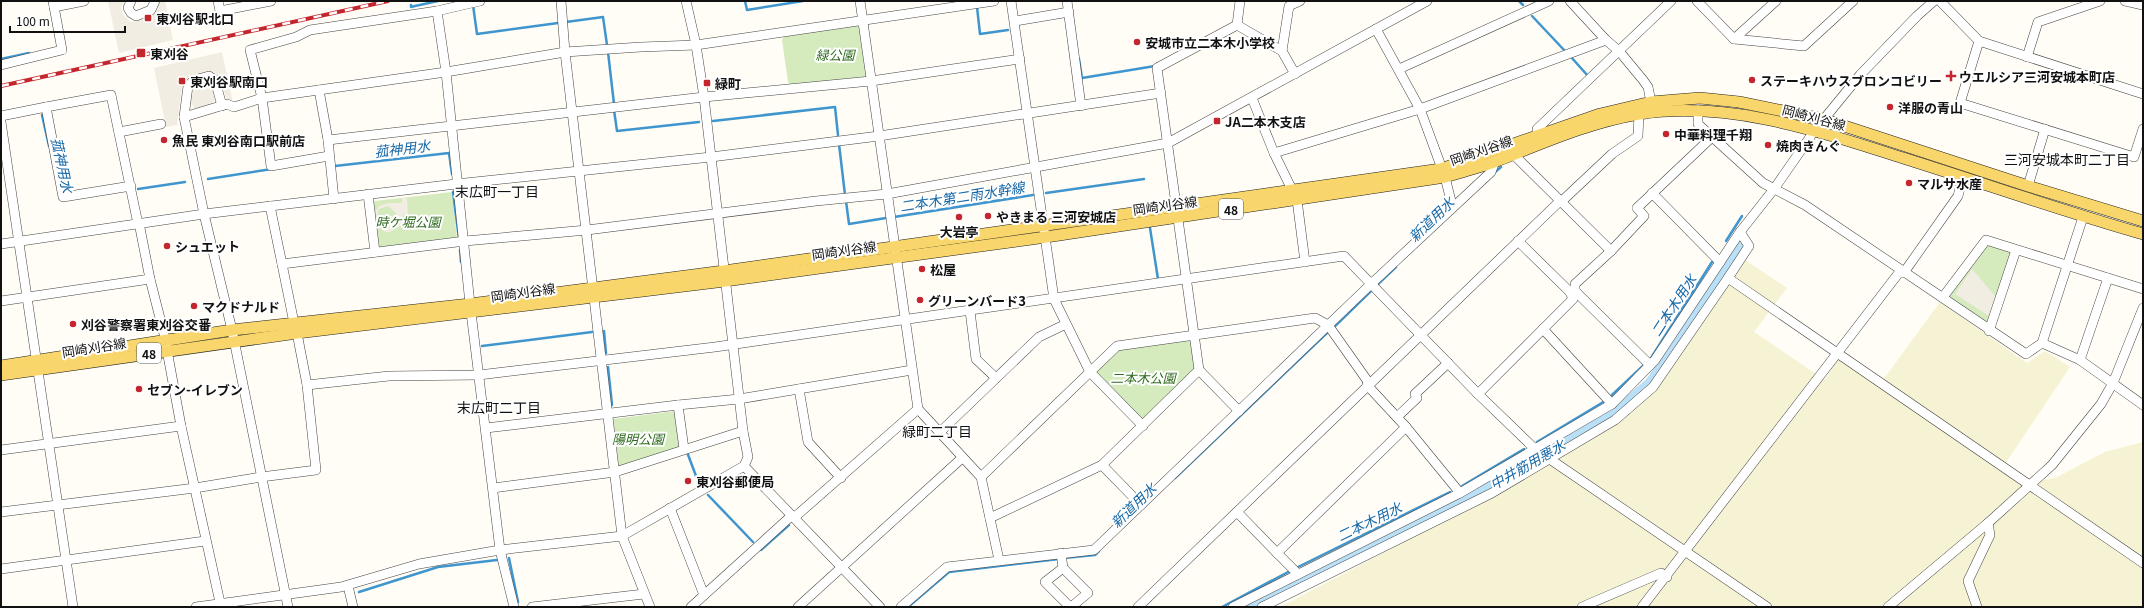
<svg xmlns="http://www.w3.org/2000/svg" width="2144" height="608" viewBox="0 0 2144 608" font-family="Georgia,'Noto Sans JP',serif">
	<style>
		.farmland { fill: #f6f3d4 }
		.green { fill: #d5ebbd }
		.plaza { fill: #f1ede2; fill-rule: evenodd }
		.lines { fill: none; stroke-linecap: round; stroke-linejoin: round }
		.stream { stroke: #3f96cf; stroke-width: 2.5 }
		.canal { stroke: #b9e0f7; stroke-width: 8 }
		.minor-casing { stroke: #444; stroke-width: 10 }
		.major-casing { stroke: #222; stroke-width: 12 }
		.minor { stroke: #fff; stroke-width: 9 }
		.major { stroke: #f9d66b; stroke-width: 11 }
		.rail-casing { stroke: #c4262e; stroke-width: 4 }
		.rail { stroke: #fff; stroke-width: 2.5; stroke-dasharray: 8; stroke-linecap: butt }
		.poi-dot { fill: #c4262e; stroke: #fff; stroke-width: 1.5 }
		.labels { text-anchor: middle; dominant-baseline: central; stroke-width: 4; stroke-linejoin: round; paint-order: stroke }
		.shield { fill: #fff; stroke: #585858; stroke-width: 1 }
		.shield-label { font-size: 12px; font-weight: bold; fill: #111 }
		.poi-label { font-size: 13px; font-weight: bold; fill: #111; stroke: #fff; text-anchor: start }
		.park-label { font-size: 13px; font-style: italic; fill: #2f6b1f; stroke: #fff }
		.street-label { font-size: 13px; fill: #111; stroke: #fff }
		.water-label { font-size: 14px; font-style: italic; fill: #1768a6; stroke: #fff }
		.neighbourhood-label { font-size: 14px; fill: #111; stroke: #fff }
	</style>
	<rect width="100%" height="100%" fill="#fffdf5"/>
	<path class="farmland" d="M1745 260 1787 288 1754 332 1825 380 1838 359 1883 380 1940 302 2027 363 2045 351 2070 367 2003 467 2019 484 2055 478 2105 452 2143 442V607H1280L1496 494 1620 421 1643 402 1669 372Z"/>
	<g class="green">
		<path d="M857 25 860 27 867 75 863 78 790 85 788 82 782 40 784 36Z"/>
		<path d="M452 192 457 239 379 250 371 203 375 201Z"/>
		<path d="M1983 243 2013 249 1985 328 1943 297Z"/>
		<path d="M1188 339 1192 341 1196 366 1194 370 1144 418H1141L1097 373V370L1118 349Z"/>
		<path d="M676 411 680 447 619 468 613 419Z"/>
	</g>
	<g class="plaza">
		<path d="M108 1H125L121 8 124 16 131 22 141 20 151 14 157 10 159 1H165L173 40 119 53Z"/>
		<path d="M222 52 233 103 226 98 221 79 214 72 210 71 192 75 182 86 177 125 166 127 154 68Z"/>
		<path d="M206 82 211 86 215 100 208 106 199 110 195 109 191 103 193 90 199 84Z"/>
		<path d="M402 198H407L408 214 403 215 401 225 390 232H385L378 225 375 226 374 222 376 221 375 213 379 206 388 203H402ZM388 206 396 213 397 217 395 222 387 226 382 224 377 217 379 209Z"/>
		<path d="M1972 269 1996 297 1989 316 1955 294Z"/>
	</g>
	<g class="lines">
		<g class="stream">
			<path d="M745 1 747 10 803 1"/>
			<path d="M1519 1 1523 5"/>
			<path d="M411 5V7L415 6 438 1"/>
			<path d="M473 5 477 34 558 23"/>
			<path d="M977 7 980 34 1008 30"/>
			<path d="M1532 16 1565 51"/>
			<path d="M566 22 603 17 607 45"/>
			<path d="M608 52 614 104"/>
			<path d="M1571 57 1588 76"/>
			<path d="M1 59 29 53"/>
			<path d="M1079 59 1082 78 1155 66"/>
			<path d="M614 110 617 131 699 122"/>
			<path d="M42 115 49 146"/>
			<path d="M713 121 835 107 838 135"/>
			<path d="M839 144 845 195"/>
			<path d="M335 166 449 153 452 174"/>
			<path d="M1494 173 1501 167"/>
			<path d="M208 179 272 169"/>
			<path d="M138 189 185 182"/>
			<path d="M453 192 459 239"/>
			<path d="M1046 193 1144 179"/>
			<path d="M846 201 849 224 886 218"/>
			<path d="M894 217 1033 195"/>
			<path d="M1150 228 1158 279"/>
			<path d="M1726 241 1742 216"/>
			<path d="M460 250 461 262"/>
			<path d="M1377 285 1396 267"/>
			<path d="M1334 327 1372 290"/>
			<path d="M604 331 606 353"/>
			<path d="M482 346 592 332"/>
			<path d="M1651 358 1712 262"/>
			<path d="M608 367 612 405"/>
			<path d="M1612 395 1645 364"/>
			<path d="M1537 442 1605 401"/>
			<path d="M687 452 699 484"/>
			<path d="M1175 478 1329 331"/>
			<path d="M1462 486 1524 449"/>
			<path d="M708 495 753 542"/>
			<path d="M761 550 789 525"/>
			<path d="M509 558 518 602"/>
			<path d="M1064 558 1095 555 1099 551"/>
			<path d="M1296 568 1450 492"/>
			<path d="M359 592 438 567 497 560"/>
			<path d="M908 607 949 572 1059 559"/>
			<path d="M1222 607 1290 571"/>
		</g>
		<path class="canal" d="M1247 607 1486 488 1613 413 1649 382 1667 358 1742 244"/>
		<defs>
			<g id="minor">
				<path d="M131 1 128 8 131 13 136 16 151 10 155 1"/>
				<path d="M218 1 220 11 271 1"/>
				<path d="M561 1 565 52 622 536 650 607"/>
				<path d="M860 1 918 409 981 477 999 560"/>
				<path d="M1011 1 1054 299 1090 372 1143 426"/>
				<path d="M1067 1 1081 106"/>
				<path d="M1570 1 1606 40 1619 51 1643 80 1648 87 1651 102"/>
				<path d="M1697 1 1734 39 1804 46 1853 1"/>
				<path d="M1940 1 1979 41 2143 94"/>
				<path d="M2125 1 2143 5"/>
				<path d="M54 7 84 1"/>
				<path d="M437 11 446 72 565 52 641 47 696 45 994 1"/>
				<path d="M1015 21 1069 12"/>
				<path d="M1237 25 1157 68 1199 370 1239 411"/>
				<path d="M1237 25 1282 51 1295 74"/>
				<path d="M1237 25 1240 1"/>
				<path d="M1376 29 1420 109 1445 177 1451 201V209"/>
				<path d="M1734 39 1776 1"/>
				<path d="M1979 41 1960 103 2134 157 2143 129"/>
				<path d="M1282 51 1289 6 1300 1"/>
				<path d="M2027 57 2038 22 2100 1"/>
				<path d="M1 65 62 50 53 1"/>
				<path d="M1399 69 1549 1"/>
				<path d="M319 90 328 140 334 199"/>
				<path d="M1252 98 1274 153 1297 200 1305 262"/>
				<path d="M222 106 215 80 209 76 194 80 188 86 184 117 204 214 232 330 288 607"/>
				<path d="M1698 110V124L1763 183 1805 205 2026 354 2042 343 2083 217"/>
				<path d="M1 116 46 107"/>
				<path d="M184 117 227 104 234 107 262 98 446 72 470 304 500 550 514 607"/>
				<path d="M1 122 73 607"/>
				<path d="M119 132 161 124"/>
				<path d="M1538 136 1537 129 1671 1"/>
				<path d="M328 140 704 97 871 81 1020 59"/>
				<path d="M1274 153 1420 109 1606 40"/>
				<path d="M1513 154 1611 251"/>
				<path d="M329 156 271 166 262 98 250 50 296 37 310 30 437 11 480 1"/>
				<path d="M2028 186 2045 129"/>
				<path d="M1652 193 1720 262"/>
				<path d="M368 194 375 252"/>
				<path d="M270 206 282 264"/>
				<path d="M1518 241 1570 292 1573 299 1543 329"/>
				<path d="M1 244 204 214 456 184 711 157 879 136 1161 93"/>
				<path d="M1728 278 1749 246 1740 232"/>
				<path d="M150 279 164 334 181 426 221 607"/>
				<path d="M1575 291 1650 365"/>
				<path d="M1570 292 1575 291V284L1611 251 1644 216 1637 208 1712 137"/>
				<path d="M1943 297 1986 240 2143 289"/>
				<path d="M1 301 150 279 140 228 138 224 111 95 46 107 63 197 131 186"/>
				<path d="M970 311 976 359 996 378"/>
				<path d="M294 323 282 264 465 241 587 230 816 201 887 194 1168 143 1427 1"/>
				<path d="M1989 331 2016 250"/>
				<path d="M2042 343 2080 360 2143 405"/>
				<path d="M2080 360 2108 278"/>
				<path d="M307 385 389 376 479 375 715 347 1344 256 1478 394 1535 449 1767 607"/>
				<path d="M1367 385 1406 427 1460 493"/>
				<path d="M799 389 808 442 841 478"/>
				<path d="M1478 394 1543 329 1612 404"/>
				<path d="M678 405 684 449"/>
				<path d="M1397 417 1417 398 1415 394 1448 363"/>
				<path d="M486 428 678 405 739 399 912 370"/>
				<path d="M939 433 1039 337 1066 324"/>
				<path d="M1 450 181 426"/>
				<path d="M1102 465 1141 505"/>
				<path d="M744 466 880 607"/>
				<path d="M981 477 1117 346 1315 318 1328 325 1369 383"/>
				<path d="M493 488 615 472 743 431"/>
				<path d="M670 508 704 595"/>
				<path d="M1 512 195 488 261 477 316 470 307 385 297 333"/>
				<path d="M1237 512 1277 553 1406 427"/>
				<path d="M990 518 1102 465 1199 370"/>
				<path d="M1061 553 1063 568 1088 593 1071 607"/>
				<path d="M1277 553 1298 574"/>
				<path d="M1063 568 1045 582 1070 607"/>
				<path d="M1 569 205 541"/>
				<path d="M348 586 353 607"/>
				<path d="M196 607 341 587 419 564 500 550 622 536 744 466 748 457 743 431 704 97 696 45 686 1"/>
				<path d="M532 607 644 594"/>
				<path d="M691 607 789 518 796 516 918 409"/>
				<path d="M798 607 962 458"/>
				<path d="M901 607 947 567 1094 550 1370 285 1491 172 1495 161"/>
				<path d="M1138 607 1560 201 1563 200 1612 154 1638 136 1639 114"/>
				<path d="M1233 607 1460 493 1612 404 1655 360 1740 232 1774 189 1815 130 1860 75 1917 16 1934 1"/>
				<path d="M1262 607 1492 493 1615 420 1653 387 1728 278 2143 563"/>
				<path d="M1582 607 1661 573 1667 577"/>
				<path d="M1642 607 1898 274 1905 271 1958 196 1963 177"/>
				<path d="M1888 607 1988 523 2052 465 2101 404 2113 383 2143 308"/>
				<path d="M1977 607 1968 581 1990 535 1988 523"/>
			</g>
			<g id="major">
				<path d="M1 366 232 330 470 304 724 271 1441 169 1600 114 1651 102 1700 98 1739 102 1823 119 2028 186 2143 221"/>
				<path d="M1 375 297 333 725 281 1046 237 1445 177C1462 172 1480 167 1497 161 1543 143 1590 122 1639 114 1729 100 1818 131 1903 158 1983 183 2062 211 2143 234"/>
			</g>
		</defs>
		<use href="#minor" class="minor-casing"/>
		<use href="#major" class="major-casing"/>
		<use href="#minor" class="minor"/>
		<use href="#major" class="major"/>
		<defs>
			<path id="rail" d="M1 86 388 1"/>
		</defs>
		<use href="#rail" class="rail-casing"/>
		<use href="#rail" class="rail"/>
	</g>
	<g class="poi-dot">
		<rect x="144" y="14" width="8" height="8" rx="2"/>
		<circle cx="1137" cy="42" r="4"/>
		<rect x="136" y="48" width="10" height="10" rx="2"/>
		<path d="M1949 70h4v4h4v4h-4v4h-4v-4h-4v-4h4z"/>
		<circle cx="1752" cy="80" r="4"/>
		<rect x="178" y="77" width="8" height="8" rx="2"/>
		<rect x="703" y="79" width="8" height="8" rx="2"/>
		<circle cx="1890" cy="107" r="4"/>
		<rect x="1213" y="117" width="8" height="8" rx="2"/>
		<circle cx="1666" cy="134" r="4"/>
		<circle cx="164" cy="140" r="4"/>
		<circle cx="1768" cy="145" r="4"/>
		<circle cx="1909" cy="183" r="4"/>
		<circle cx="988" cy="216" r="4"/>
		<circle cx="959" cy="217" r="4"/>
		<circle cx="167" cy="246" r="4"/>
		<circle cx="922" cy="269" r="4"/>
		<circle cx="920" cy="300" r="4"/>
		<circle cx="194" cy="306" r="4"/>
		<circle cx="73" cy="324" r="4"/>
		<circle cx="139" cy="389" r="4"/>
		<circle cx="688" cy="481" r="4"/>
	</g>
	<g class="labels">
		<g class="shield">
			<rect x="1219" y="199" width="24" height="20" rx="3"/>
			<rect x="137" y="343" width="24" height="20" rx="3"/>
		</g>
		<g class="shield-label">
			<text x="1231" y="209">48</text>
			<text x="149" y="353">48</text>
		</g>
		<g class="poi-label">
			<text x="156" y="18">東刈谷駅北口</text>
			<text x="1145" y="42">安城市立二本木小学校</text>
			<text x="150" y="53">東刈谷</text>
			<text x="1959" y="76">ウエルシア三河安城本町店</text>
			<text x="1760" y="80">ステーキハウスブロンコビリー</text>
			<text x="190" y="81">東刈谷駅南口</text>
			<text x="715" y="83">緑町</text>
			<text x="1898" y="107">洋服の青山</text>
			<text x="1225" y="121">JA二本木支店</text>
			<text x="1674" y="134">中華料理千翔</text>
			<text x="172" y="140">魚民 東刈谷南口駅前店</text>
			<text x="1776" y="145">焼肉きんぐ</text>
			<text x="1917" y="183">マルサ水産</text>
			<text x="996" y="216">やきまる 三河安城店</text>
			<text x="959" y="231" text-anchor="middle">大岩亭</text>
			<text x="175" y="246">シュエット</text>
			<text x="930" y="269">松屋</text>
			<text x="928" y="300">グリーンバード3</text>
			<text x="202" y="306">マクドナルド</text>
			<text x="81" y="324">刈谷警察署東刈谷交番</text>
			<text x="147" y="389">セブン-イレブン</text>
			<text x="696" y="481">東刈谷郵便局</text>
		</g>
		<g class="park-label">
			<text x="835" y="54">緑公園</text>
			<text x="408" y="221">時ケ堀公園</text>
			<text x="1143" y="377">二本木公園</text>
			<text x="638" y="438">陽明公園</text>
		</g>
		<g class="street-label">
			<text transform="translate(1814 117) rotate(15)">岡崎刈谷線</text>
			<text transform="translate(1481 150) rotate(-19)">岡崎刈谷線</text>
			<text transform="translate(1165 205) rotate(-8)">岡崎刈谷線</text>
			<text transform="translate(844 250) rotate(-8)">岡崎刈谷線</text>
			<text transform="translate(523 292) rotate(-8)">岡崎刈谷線</text>
			<text transform="translate(94 347) rotate(-9)">岡崎刈谷線</text>
		</g>
		<g class="water-label">
			<text transform="translate(402 148) rotate(-7)">菰神用水</text>
			<text transform="translate(63 165) rotate(78)">菰神用水</text>
			<text transform="translate(962 196) rotate(-9)">二本木第二雨水幹線</text>
			<text transform="translate(1431 219) rotate(-44)">新道用水</text>
			<text transform="translate(1673 305) rotate(-57)">二本木用水</text>
			<text transform="translate(1527 464) rotate(-30)">中井筋用悪水</text>
			<text transform="translate(1133 505) rotate(-44)">新道用水</text>
			<text transform="translate(1369 521) rotate(-26)">二本木用水</text>
		</g>
		<g class="neighbourhood-label">
			<text x="2067" y="159">三河安城本町二丁目</text>
			<text x="497" y="191">末広町一丁目</text>
			<text x="499" y="407">末広町二丁目</text>
			<text x="937" y="431">緑町二丁目</text>
		</g>
	</g>
	<rect width="2144" height="608" fill="none" stroke="#111111" stroke-width="4"/>
	<path d="M10 26v6h115v-6" fill="none" stroke="#111111" stroke-width="2"/>
	<text x="16" y="26" font-size="12" fill="#111111" stroke="#ffffff" stroke-width="3" paint-order="stroke">100 m</text>
</svg>
